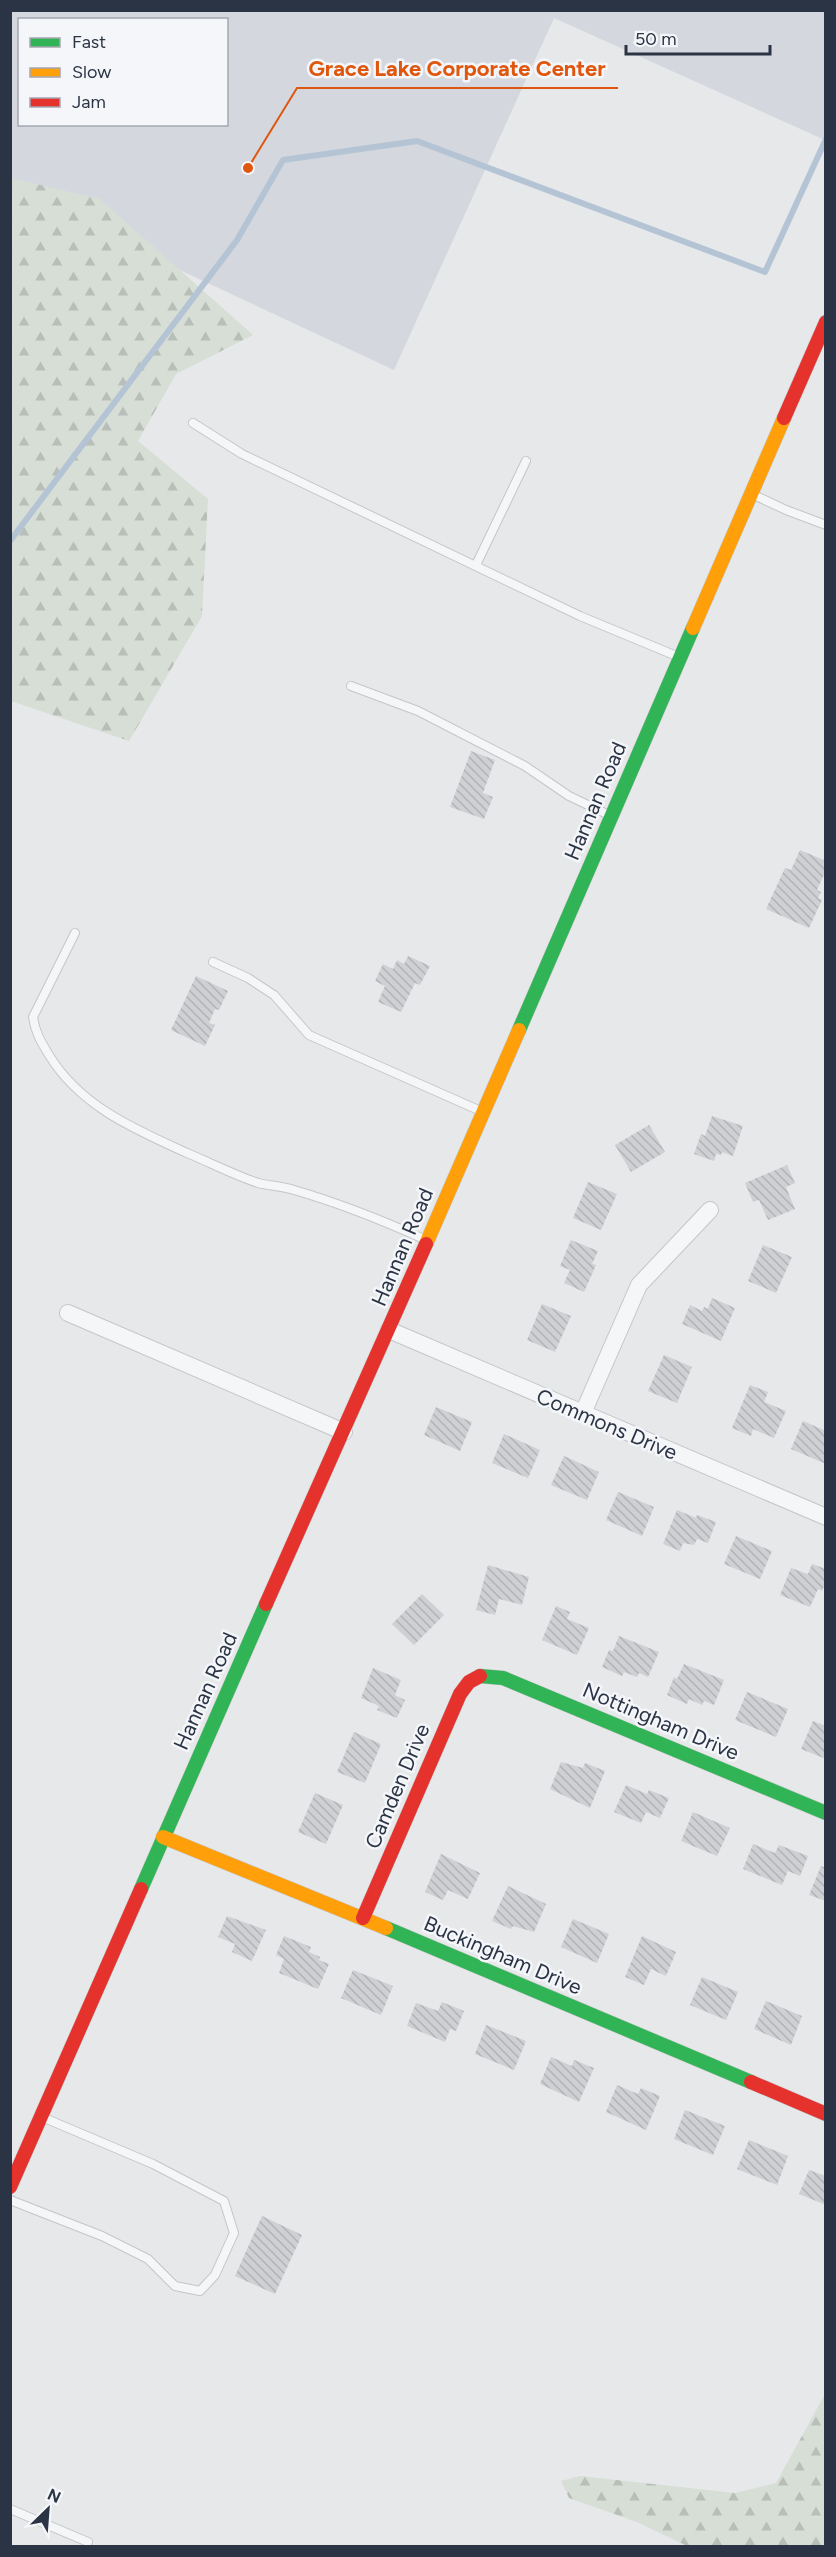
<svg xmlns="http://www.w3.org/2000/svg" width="836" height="2557" viewBox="0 0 836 2557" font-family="Figtree,sans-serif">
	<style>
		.built { fill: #d4d7dd; fill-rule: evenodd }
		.forest { fill: url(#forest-firs) }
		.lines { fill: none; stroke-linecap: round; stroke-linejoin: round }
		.stream { stroke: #b4c4d5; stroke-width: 6 }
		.building { fill: url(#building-back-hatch) }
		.lane-casing { stroke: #c4c6c8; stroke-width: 10 }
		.street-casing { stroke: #c4c6c8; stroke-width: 18 }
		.fast-casing { stroke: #c4c6c8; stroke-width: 15 }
		.slow-casing { stroke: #c4c6c8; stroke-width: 15 }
		.jam-casing { stroke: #c4c6c8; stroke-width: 15 }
		.lane { stroke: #f5f6f7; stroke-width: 8 }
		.street { stroke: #f5f6f7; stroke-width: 16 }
		.fast { stroke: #30b455; stroke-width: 14 }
		.slow { stroke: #ff9f0a; stroke-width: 14 }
		.jam { stroke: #e5322d; stroke-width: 14 }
		.labels { text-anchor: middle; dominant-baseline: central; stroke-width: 5; stroke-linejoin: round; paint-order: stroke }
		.street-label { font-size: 21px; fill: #2b3445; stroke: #f4f6f9 }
		.leader { fill: none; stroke: #df570f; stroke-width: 2 }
		.callout-dot { fill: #df570f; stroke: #f4f6f9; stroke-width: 2 }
		.callout-label { font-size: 22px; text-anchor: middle; font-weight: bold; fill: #df570f; stroke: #f4f6f9; stroke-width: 5; stroke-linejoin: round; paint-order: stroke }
	</style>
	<defs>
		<pattern id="forest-firs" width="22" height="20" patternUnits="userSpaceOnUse" patternTransform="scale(1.5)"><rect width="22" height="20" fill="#d6ded6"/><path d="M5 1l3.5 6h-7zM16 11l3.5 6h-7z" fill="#b8bfb9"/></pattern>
		<pattern id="building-back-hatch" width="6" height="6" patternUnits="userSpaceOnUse" patternTransform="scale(1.5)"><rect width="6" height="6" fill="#ced0d3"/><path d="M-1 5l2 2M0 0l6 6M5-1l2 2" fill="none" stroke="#b1b3b6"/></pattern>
	</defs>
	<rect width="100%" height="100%" fill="#e6e8ea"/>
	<path class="built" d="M11 11H825V140L554 18 394 370 21 196 11 216ZM20 20H226V124H20Z"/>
	<g class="forest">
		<path d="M11 178 100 199 253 335 176 374 138 441 208 499 202 616 129 741 11 701Z"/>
		<path d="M825 2394V2546H687L637 2522 569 2498 561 2481 580 2476 735 2493 776 2483Z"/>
	</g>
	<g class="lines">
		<path class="stream" d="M10 541 237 240 283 160 417 141 765 272 826 139"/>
	</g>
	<g class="building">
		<path d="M471 751 495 760 483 793 493 797 484 819 450 807Z"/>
		<path d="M800 850 826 861V870L817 890 821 892 818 898 822 900 809 928 766 909 785 868 791 870Z"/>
		<path d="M408 956 430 966 420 985 415 983 401 1012 378 1002 385 986 375 981 383 964 393 969 397 960 404 964Z"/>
		<path d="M196 976 228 991 219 1010 215 1009 209 1023 215 1025 205 1046 171 1030Z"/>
		<path d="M712 1116 743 1126 733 1156 722 1152 721 1155 716 1154 714 1161 694 1154 701 1134 705 1136Z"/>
		<path d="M649 1125 665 1152 631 1172 615 1145Z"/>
		<path d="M787 1165 795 1183 786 1187 795 1209 768 1220 759 1200 753 1202 745 1183Z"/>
		<path d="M588 1182 617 1194 601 1230 573 1218Z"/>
		<path d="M571 1240 598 1251 592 1264 596 1265 584 1292 564 1283 570 1270 560 1266Z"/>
		<path d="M763 1245 792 1257 776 1293 748 1281Z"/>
		<path d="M712 1298 735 1308 721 1341 682 1324 690 1305 702 1311 704 1307 708 1309Z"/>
		<path d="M542 1304 571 1316 555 1352 527 1340Z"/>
		<path d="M664 1355 692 1367 677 1403 648 1391Z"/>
		<path d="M750 1385 768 1392 764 1402 786 1411 774 1438 753 1429 751 1436 732 1428Z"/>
		<path d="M436 1407 472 1422 460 1451 424 1435Z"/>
		<path d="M803 1421 826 1431V1464L791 1449Z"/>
		<path d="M504 1434 540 1450 528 1478 492 1463Z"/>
		<path d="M564 1456 599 1472 587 1500 551 1485Z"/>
		<path d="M618 1492 654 1507 642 1536 606 1520Z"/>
		<path d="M677 1510 696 1518 697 1515 716 1522 708 1543 697 1539 694 1545 683 1543 680 1551 663 1544Z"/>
		<path d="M736 1536 772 1551 760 1579 724 1564Z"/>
		<path d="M812 1564 826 1569V1582L822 1591 818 1589 810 1607 780 1595 791 1568 808 1574Z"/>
		<path d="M488 1565 529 1577 522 1605 499 1599 495 1615 476 1610Z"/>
		<path d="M422 1594 444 1615 414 1645 392 1624Z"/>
		<path d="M556 1606 570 1612 567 1619 589 1628 577 1655 542 1640Z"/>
		<path d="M619 1636 659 1652 648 1677 639 1673 637 1677 624 1672 622 1676 602 1667 609 1650 613 1651Z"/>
		<path d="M684 1664 724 1680 714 1705 704 1701 702 1705 689 1699 687 1704 667 1695 674 1677 677 1679Z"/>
		<path d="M373 1668 401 1680 395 1695 405 1700 397 1718 377 1710 379 1706 361 1698Z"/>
		<path d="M747 1692 788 1709 776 1737 735 1720Z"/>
		<path d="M813 1721 826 1726V1759L801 1749Z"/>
		<path d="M354 1732 381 1744 365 1783 337 1772Z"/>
		<path d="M561 1762 583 1768 585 1763 605 1771 590 1808 550 1789Z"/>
		<path d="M626 1785 647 1794 649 1790 669 1798 660 1818 646 1812 641 1823 614 1812Z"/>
		<path d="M315 1793 343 1805 326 1844 298 1832Z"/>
		<path d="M693 1812 730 1828 717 1856 681 1841Z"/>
		<path d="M753 1844 775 1853 779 1845 808 1856 800 1876 788 1871 782 1885 743 1869Z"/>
		<path d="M441 1854 480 1873 468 1899 448 1890 443 1900 425 1892Z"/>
		<path d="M821 1866 826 1868V1901L809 1895Z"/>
		<path d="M508 1886 546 1904 534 1932 513 1926 511 1929 492 1921Z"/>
		<path d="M227 1916 266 1930 252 1961 232 1952 235 1944 218 1937Z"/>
		<path d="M573 1919 609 1934 597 1963 561 1947Z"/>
		<path d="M284 1936 311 1947 309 1952 320 1957 319 1960 329 1964 318 1989 279 1973 284 1959 276 1955Z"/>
		<path d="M642 1936 676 1952 666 1976 651 1969 644 1985 625 1977Z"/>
		<path d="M353 1970 393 1986 381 2015 341 1998Z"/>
		<path d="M702 1977 738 1992 726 2020 690 2005Z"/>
		<path d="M766 2001 802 2016 791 2045 754 2029Z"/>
		<path d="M442 2002 464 2011 456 2031 450 2029 445 2042 407 2026 416 2003 438 2011Z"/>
		<path d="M486 2025 526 2041 514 2070 475 2054Z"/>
		<path d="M551 2057 572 2066 574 2060 594 2068 579 2102 540 2084Z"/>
		<path d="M617 2085 638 2094 641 2088 660 2096 646 2130 606 2112Z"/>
		<path d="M685 2110 725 2126 713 2155 674 2139Z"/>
		<path d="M749 2140 788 2156 777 2185 737 2169Z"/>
		<path d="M809 2170 826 2176V2205L799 2194Z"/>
		<path d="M262 2216 302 2235 275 2294 235 2276Z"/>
	</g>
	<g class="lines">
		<defs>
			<g id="lane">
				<path d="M193 423 242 454 580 616 679 657"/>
				<path d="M754 495 786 510 826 525"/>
				<path d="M476 565 526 461"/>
				<path d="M351 686 418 711 525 766 569 796 611 816"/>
				<path d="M75 933 33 1017C35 1032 41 1042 49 1055 80 1106 134 1129 187 1153 211 1163 234 1175 258 1183 270 1186 283 1186 294 1190 339 1203 384 1221 426 1240"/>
				<path d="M213 962 248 978 274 995 309 1035 483 1112"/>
				<path d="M10 2200 102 2236 148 2259 175 2286 200 2291 215 2275 234 2233 224 2201 153 2164 42 2117"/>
				<path d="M10 2509 88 2542"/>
			</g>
			<g id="street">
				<path d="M68 1313 344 1432"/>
				<path d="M389 1330 826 1517"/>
				<path d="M583 1413 639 1285 710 1210"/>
			</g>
			<g id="fast">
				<path d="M519 1030 693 628"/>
				<path d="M480 1676 503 1678 826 1813"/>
				<path d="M141 1889 266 1604"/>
				<path d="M386 1928 751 2082"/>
			</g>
			<g id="slow">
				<path d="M693 628 784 418"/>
				<path d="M426 1244 519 1030"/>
				<path d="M163 1837 386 1928"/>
			</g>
			<g id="jam">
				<path d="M784 418 826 322"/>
				<path d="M266 1604 426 1244"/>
				<path d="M363 1918 460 1694 469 1682 480 1676"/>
				<path d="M751 2082 826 2114"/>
				<path d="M10 2187 141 1889"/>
			</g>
		</defs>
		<use href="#lane" class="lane-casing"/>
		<use href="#street" class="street-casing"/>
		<use href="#fast" class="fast-casing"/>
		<use href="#slow" class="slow-casing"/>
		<use href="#jam" class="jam-casing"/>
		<use href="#lane" class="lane"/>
		<use href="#street" class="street"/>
		<use href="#fast" class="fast"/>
		<use href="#slow" class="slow"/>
		<use href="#jam" class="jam"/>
	</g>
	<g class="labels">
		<g class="street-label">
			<text transform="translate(595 801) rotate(-67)">Hannan Road</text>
			<text transform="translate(402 1247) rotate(-67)">Hannan Road</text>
			<text transform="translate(607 1424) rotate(23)">Commons Drive</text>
			<text transform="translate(205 1691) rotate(-66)">Hannan Road</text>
			<text transform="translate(661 1721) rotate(23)">Nottingham Drive</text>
			<text transform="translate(397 1786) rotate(-67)">Camden Drive</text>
			<text transform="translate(503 1955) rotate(23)">Buckingham Drive</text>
		</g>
	</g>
	<path class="leader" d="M248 168L297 88H618"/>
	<circle class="callout-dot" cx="248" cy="168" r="6"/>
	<g class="callout-label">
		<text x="457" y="76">Grace Lake Corporate Center</text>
	</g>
	<rect width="836" height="2557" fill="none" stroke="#2b3445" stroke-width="24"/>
	<rect x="18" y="18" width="210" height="108" fill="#f4f6f9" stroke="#a4a8b1" stroke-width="1.5"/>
	<rect x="30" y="38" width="30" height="9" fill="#30b455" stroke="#a4a8b1" stroke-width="1.5"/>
	<text x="72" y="48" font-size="18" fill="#2b3445">Fast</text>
	<rect x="30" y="68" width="30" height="9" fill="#ff9f0a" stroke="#a4a8b1" stroke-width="1.5"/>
	<text x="72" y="78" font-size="18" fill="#2b3445">Slow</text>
	<rect x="30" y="98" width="30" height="9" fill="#e5322d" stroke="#a4a8b1" stroke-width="1.5"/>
	<text x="72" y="108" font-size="18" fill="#2b3445">Jam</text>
	<g transform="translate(48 2509) rotate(25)" stroke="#f4f6f9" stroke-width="4.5" paint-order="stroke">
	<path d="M0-4.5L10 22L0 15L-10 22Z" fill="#2b3445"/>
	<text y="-9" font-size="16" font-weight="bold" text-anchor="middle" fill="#2b3445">N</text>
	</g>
	<path d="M626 45v9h144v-9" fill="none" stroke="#2b3445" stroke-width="3"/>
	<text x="635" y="45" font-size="18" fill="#2b3445" stroke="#f4f6f9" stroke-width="4.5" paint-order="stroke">50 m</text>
</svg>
